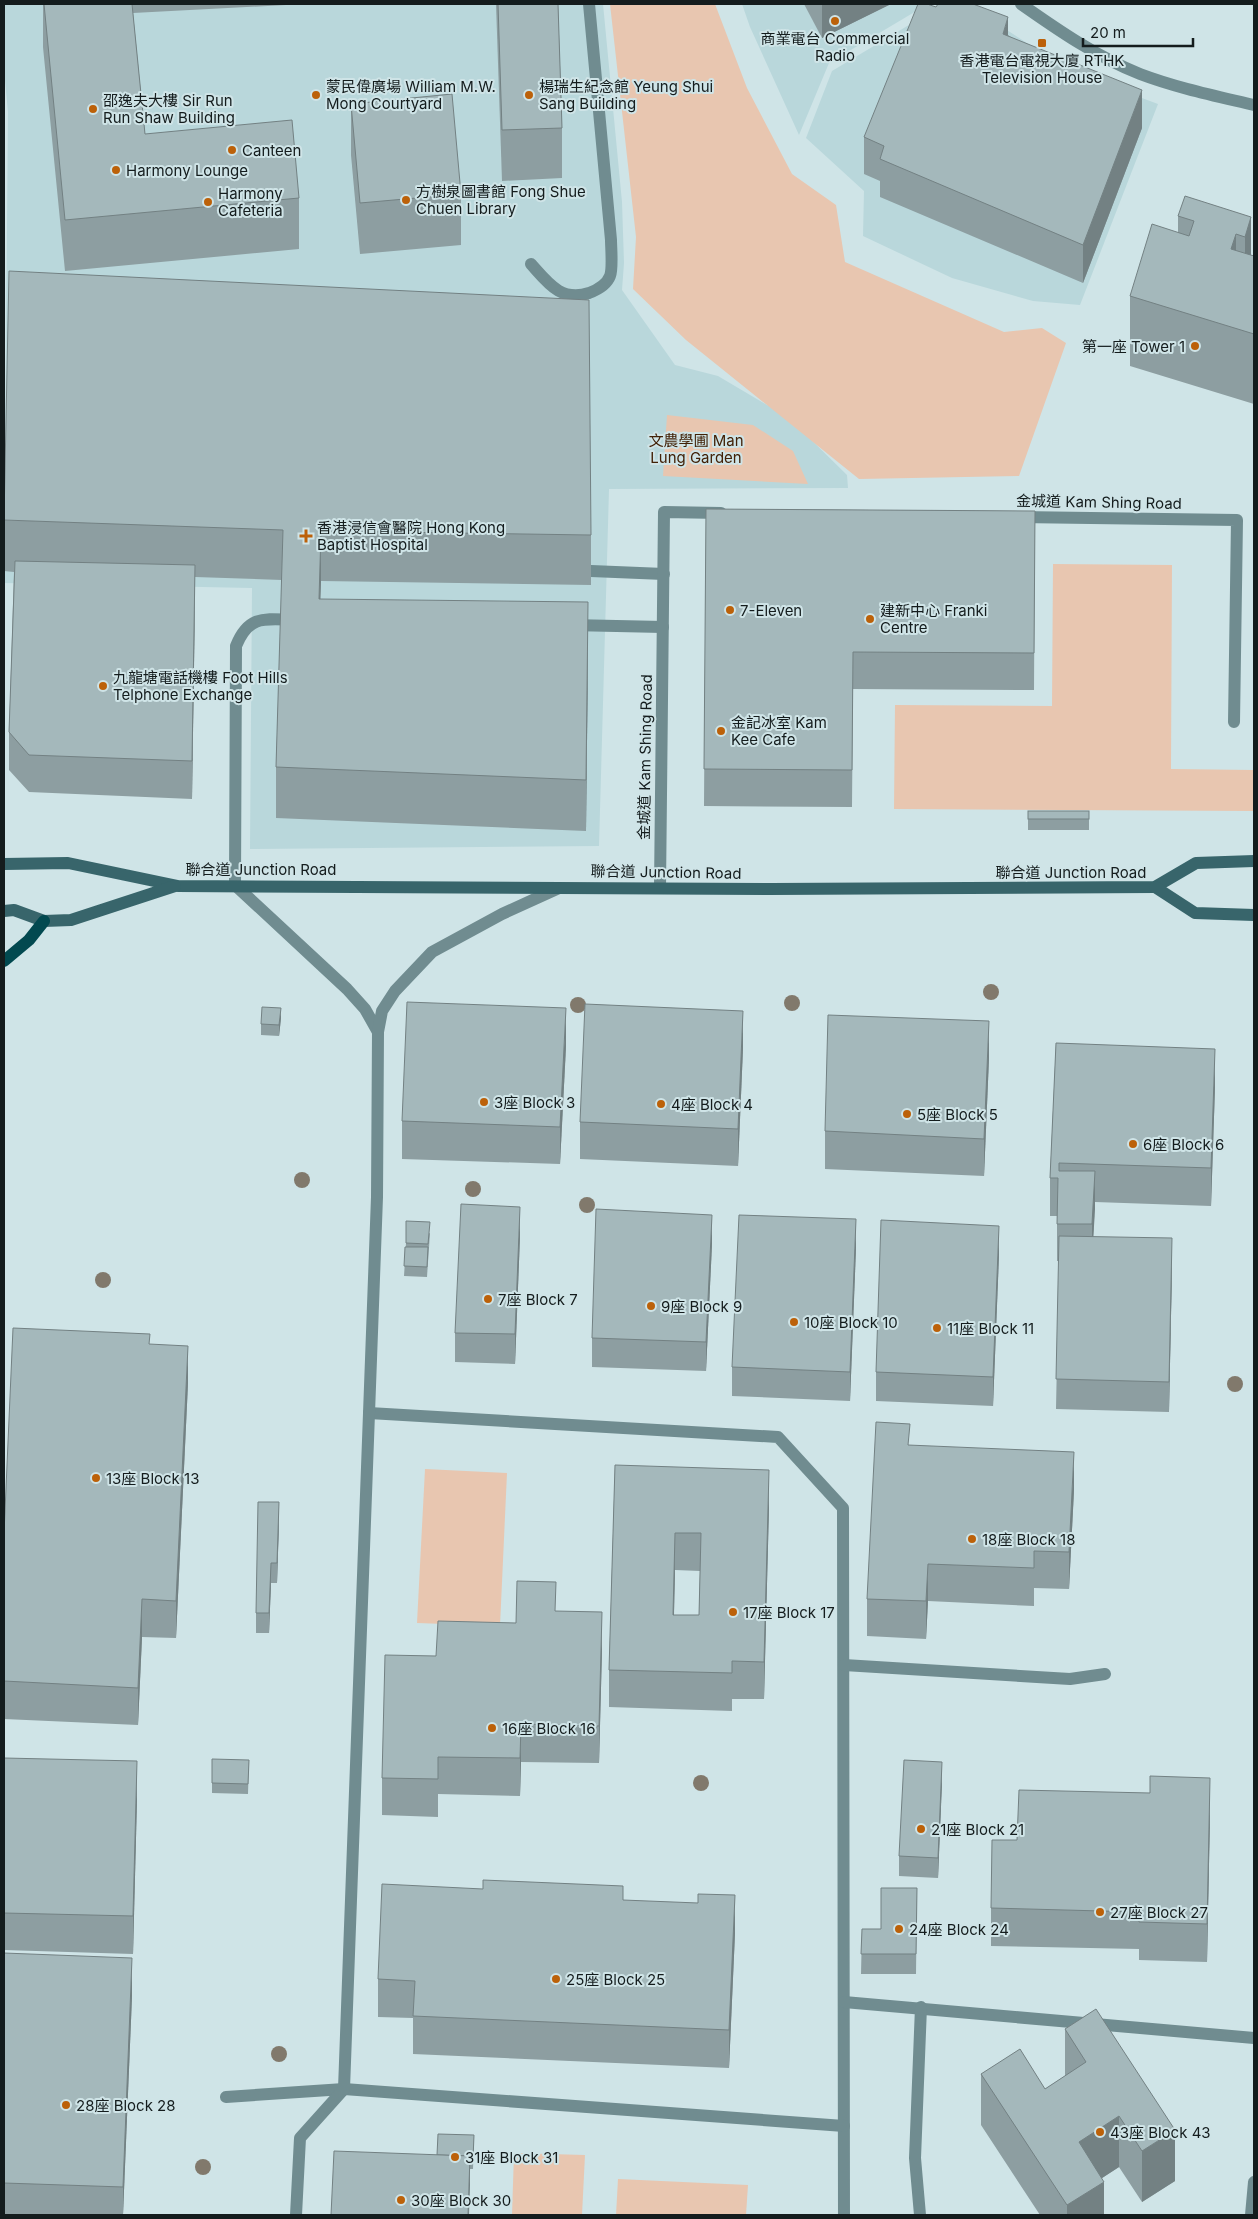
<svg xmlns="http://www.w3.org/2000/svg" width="1258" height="2219" viewBox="0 0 1258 2219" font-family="Inter,'Noto Sans TC',sans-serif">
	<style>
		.built { fill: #b9d7db }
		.green { fill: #e8c6b0 }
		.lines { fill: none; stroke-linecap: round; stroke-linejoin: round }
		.service { stroke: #708c90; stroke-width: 12 }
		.minor { stroke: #708c90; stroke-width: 12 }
		.tertiary { stroke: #708c90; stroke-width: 12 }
		.secondary { stroke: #38656b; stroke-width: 12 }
		.primary { stroke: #024950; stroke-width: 12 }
		.tree { fill: #81796c }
		.wall { fill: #8d9ea1; fill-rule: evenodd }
		.shaded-wall { fill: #738183 }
		.building { fill: #a4b8bb; stroke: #738183; fill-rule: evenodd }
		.poi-dot { fill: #bc6109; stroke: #cfe4e7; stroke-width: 2 }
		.labels { text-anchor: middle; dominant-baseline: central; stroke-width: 4; stroke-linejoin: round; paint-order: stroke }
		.poi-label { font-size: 15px; fill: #141c1d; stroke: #cfe4e7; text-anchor: start }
		.park-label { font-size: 15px; fill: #422107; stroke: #cfe4e7 }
		.street-label { font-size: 15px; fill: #141c1d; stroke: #cfe4e7 }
	</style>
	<rect width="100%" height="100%" fill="#cfe4e7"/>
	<g class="built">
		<path d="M4 4H603L622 202 624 263 622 290 675 365 718 376 789 418 847 475 848 488 609 489 599 846 250 849 252 588 4 583 8 112 4 70Z"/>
		<path d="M742 4H928L829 63 799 135 750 27Z"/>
		<path d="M944 4H967L1030 45 1096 81 1158 104 1080 305 1033 301 952 278 863 236 864 191 806 138 832 71Z"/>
	</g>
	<g class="green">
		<path d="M610 4H715L747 88 792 174 836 205 845 262 1004 332 1042 328 1066 343 1019 476 859 479 686 340 633 289 636 237Z"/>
		<path d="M667 415 753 425 793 451 808 484 663 476Z"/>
		<path d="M1053 564 1172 565 1171 769 1254 770V811L894 809 895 705 1052 706Z"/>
		<path d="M425 1469 507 1473 500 1626 417 1623Z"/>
		<path d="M514 2153 585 2155 582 2215H512Z"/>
		<path d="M618 2179 748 2185 746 2215H616Z"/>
	</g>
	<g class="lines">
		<g class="service">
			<path d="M531 264C548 283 561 302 589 293 597 290 607 284 610 276 613 269 611 248 611 240L589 4"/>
			<path d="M591 571 664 574"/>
			<path d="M235 885 347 989 365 1009 378 1032"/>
			<path d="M369 1413 778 1437 843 1508 844 2215"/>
			<path d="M844 1665 1070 1679 1105 1674"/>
			<path d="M844 2002 1254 2038"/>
			<path d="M226 2097 344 2089 844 2126"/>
			<path d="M296 2215 300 2138 344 2089 377 1197 378 1032 382 1011 395 991 432 952 502 914 559 888"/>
			<path d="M920 2215 915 2158 921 2007"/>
		</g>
		<g class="minor">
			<path d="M1018 517 1237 520 1234 722"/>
			<path d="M570 625 663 627"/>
			<path d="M235 885 236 646C249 614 266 619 295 620"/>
			<path d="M660 888 664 512 721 513"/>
		</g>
		<g class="tertiary">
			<path d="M1021 4C1058 30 1097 57 1140 74 1177 88 1216 96 1254 105"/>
			<path d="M1251 2215 1254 2182"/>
		</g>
		<g class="secondary">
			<path d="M4 864 68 863 178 886 771 889 1155 887 1196 863 1254 861"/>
			<path d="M1155 887 1195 913 1254 915"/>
			<path d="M4 911 14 910 44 921 71 920 175 886"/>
		</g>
		<path class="primary" d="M4 961 29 940 44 921"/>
	</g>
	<g class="tree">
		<circle cx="991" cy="992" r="8"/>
		<circle cx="792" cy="1003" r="8"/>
		<circle cx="578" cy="1005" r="8"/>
		<circle cx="302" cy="1180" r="8"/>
		<circle cx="473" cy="1189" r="8"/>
		<circle cx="587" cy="1205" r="8"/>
		<circle cx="103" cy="1280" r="8"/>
		<circle cx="1235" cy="1384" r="8"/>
		<circle cx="701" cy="1783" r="8"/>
		<circle cx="279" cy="2054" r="8"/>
		<circle cx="203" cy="2167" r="8"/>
	</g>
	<g class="wall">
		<path d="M43 4H304L133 13 145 134 299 198V249L65 271 43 47Z"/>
		<path d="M496 4H558L562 128V178L502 181Z"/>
		<path d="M804 4H891L822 38Z"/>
		<path d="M1008 35 1142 128 1083 283 880 197V181L864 174V137Z"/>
		<path d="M351 104 461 194V245L360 254 351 155Z"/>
		<path d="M1178 216 1251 217V255L1254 256V404L1130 366V296L1178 232Z"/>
		<path d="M706 509 1035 511 1034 690 853 689 852 807 704 806Z"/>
		<path d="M4 520 591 535V585L321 581 320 599 588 653 586 831 276 818V767L282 580 195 577 192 799 29 792 9 770V732L14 572 4 571Z"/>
		<rect x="1028" y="811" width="61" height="19"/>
		<path d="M281 1018 279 1036 261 1035V1024Z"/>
		<path d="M1056 1043 1215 1087 1211 1206 1095 1202 1093 1237 1172 1268 1169 1412 1056 1409 1059 1261H1057V1216H1050V1178Z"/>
		<path d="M566 1046 560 1164 402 1159V1121Z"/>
		<path d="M743 1048 738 1166 580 1159V1122Z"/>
		<path d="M989 1058 984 1176 825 1169V1131Z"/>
		<path d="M430 1233 427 1277 404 1276 406 1243Z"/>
		<path d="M520 1236 515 1364 455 1362V1333Z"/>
		<path d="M712 1244 706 1371 592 1367V1338Z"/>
		<path d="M856 1248 850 1401 732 1396V1367Z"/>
		<path d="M999 1255 993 1406 876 1401V1372Z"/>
		<path d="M150 1344 188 1383 176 1638 142 1637 138 1725 4 1719V1534Z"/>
		<path d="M910 1445 1074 1490 1069 1589 1034 1588V1606L928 1601 926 1639 867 1636V1599Z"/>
		<path d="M615 1465 769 1507 764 1699H732V1711L609 1707V1670ZM675 1570 700 1571 699 1615H674Z"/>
		<path d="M279 1522 277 1583H271L269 1633H256V1613Z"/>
		<path d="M556 1611 602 1650 599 1763 521 1762 520 1796 438 1794V1817L382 1815V1778L436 1656 516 1623Z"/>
		<path d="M4 1758 137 1799 133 1954 4 1950Z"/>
		<path d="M249 1760 248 1794 212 1793V1783Z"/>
		<path d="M942 1782 938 1878 899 1876V1856Z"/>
		<path d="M1210 1815 1207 1962 1139 1960V1949L991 1946V1908L1017 1840Z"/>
		<path d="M917 1888 916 1974H861L862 1929H881Z"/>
		<path d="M623 1900 735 1933 729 2068 413 2054V2018L378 2017V1979Z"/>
		<path d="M4 1953 132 1996 123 2215H4Z"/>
		<path d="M1065 2029 1175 2181 1142 2202 1119 2167 1102 2178 1104 2215H1040L981 2125V2074L1045 2089 1065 2076Z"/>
		<path d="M474 2135 473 2169H470V2185L437 2155Z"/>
	</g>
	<g class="shaded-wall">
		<path d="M822 4H891L822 38Z"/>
		<path d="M1008 17V55L1003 34Z"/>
		<path d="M1142 90V128L1083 283V245Z"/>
		<path d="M1251 217V287L1245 307V237Z"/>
		<path d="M1236 234V304L1231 249Z"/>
		<path d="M321 531V581L319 649V599Z"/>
		<path d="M195 565V602L192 799V761Z"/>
		<path d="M588 602V653L586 831V780Z"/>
		<path d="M281 1008V1018L279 1036V1025Z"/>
		<path d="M566 1008V1046L560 1164V1127Z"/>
		<path d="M743 1011V1048L738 1166V1129Z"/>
		<path d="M989 1021V1058L984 1176V1139Z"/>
		<path d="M1215 1049V1087L1211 1206V1168Z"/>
		<path d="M1095 1171V1209L1092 1261V1224Z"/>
		<path d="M520 1207V1236L515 1364V1334Z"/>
		<path d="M712 1215V1244L706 1371V1342Z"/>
		<path d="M856 1219V1248L850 1401V1372Z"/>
		<path d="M999 1226V1255L993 1406V1377Z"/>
		<path d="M1172 1238V1268L1169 1412V1382Z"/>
		<path d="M188 1346V1383L176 1638V1601Z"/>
		<path d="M1074 1452V1490L1069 1589V1552Z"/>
		<path d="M769 1470V1507L764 1699V1662Z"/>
		<path d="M279 1502V1522L277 1583V1563Z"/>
		<path d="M675 1533V1570L673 1652V1615Z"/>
		<path d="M271 1563V1583L269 1633V1613Z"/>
		<path d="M928 1564V1601L926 1639V1601Z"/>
		<path d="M142 1599V1637L138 1725V1688Z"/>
		<path d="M602 1612V1650L599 1763V1726Z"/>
		<path d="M521 1724V1762L520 1796V1758Z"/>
		<path d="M137 1761V1799L133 1954V1916Z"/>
		<path d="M942 1762V1782L938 1878V1858Z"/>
		<path d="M1210 1778V1815L1207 1962V1924Z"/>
		<path d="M735 1895V1933L729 2068V2030Z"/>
		<path d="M132 1958V1996L123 2215V2187Z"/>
		<path d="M1119 2116V2167L1079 2193V2142Z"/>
		<path d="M1175 2130V2181L1142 2202V2151Z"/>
		<path d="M470 2156V2185L469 2215H468Z"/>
		<path d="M1104 2182V2215H1067V2205Z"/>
	</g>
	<g class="building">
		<path d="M44 4H132L145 134 292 120 299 198 65 220Z"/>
		<path d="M498 4H558L562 128 502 130Z"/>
		<path d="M918 4H927L936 7 938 4H973L1008 17 1003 34 1142 90 1083 245 880 159 884 146 864 137Z"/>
		<path d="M452 94 461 194 360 203 351 104Z"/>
		<path d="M1185 196 1251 217 1245 237 1236 234 1231 249 1254 256V334L1130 296 1152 224 1189 236 1194 221 1178 216Z"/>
		<path d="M9 271 589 300 591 535 321 531 319 599 588 602 586 780 276 767 283 530 4 520Z"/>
		<path d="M706 509 1035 511 1034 653 853 652 852 770 704 769Z"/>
		<path d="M15 561 195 565 192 761 29 755 9 732Z"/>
		<rect x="1028" y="811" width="61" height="8"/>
		<path d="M407 1002 566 1008 560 1127 402 1121Z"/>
		<path d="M585 1004 743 1011 738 1129 580 1122Z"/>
		<path d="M262 1007 281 1008 279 1025 261 1024Z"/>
		<path d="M828 1015 989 1021 984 1139 825 1131Z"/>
		<path d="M1056 1043 1215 1049 1211 1168 1059 1163V1171H1095L1092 1224H1057L1058 1178H1050Z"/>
		<path d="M461 1204 520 1207 515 1334 455 1333Z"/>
		<path d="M596 1209 712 1215 706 1342 592 1338Z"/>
		<path d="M739 1215 856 1219 850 1372 732 1367Z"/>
		<path d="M881 1220 999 1226 993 1377 876 1372Z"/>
		<path d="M406 1221 430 1222 428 1244 406 1243Z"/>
		<path d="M1059 1236 1172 1238 1169 1382 1056 1379Z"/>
		<path d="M405 1247H428L427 1267 404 1266Z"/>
		<path d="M13 1328 150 1334 149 1344 188 1346 176 1601 142 1599 138 1688 4 1681V1534Z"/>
		<path d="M876 1422 910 1424 908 1445 1074 1452 1069 1552 1034 1551V1568L928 1564 926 1601 867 1599Z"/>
		<path d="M615 1465 769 1470 764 1662 732 1661V1673L609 1670ZM675 1533H701L699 1615H673Z"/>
		<path d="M258 1502H279L277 1563H271L269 1613H256Z"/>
		<path d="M517 1581 556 1582 555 1611 602 1612 599 1726 521 1724 520 1758 438 1757V1779L382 1778 385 1655 436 1656 438 1621 516 1623Z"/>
		<path d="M4 1758 137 1761 133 1916 4 1913Z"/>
		<path d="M212 1759 249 1760 248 1784 212 1783Z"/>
		<path d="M904 1760 942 1762 938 1858 899 1856Z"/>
		<path d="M1150 1776 1210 1778 1207 1924 1139 1922V1912L991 1908 992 1840H1017L1019 1790 1150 1793Z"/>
		<path d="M483 1880 623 1886V1900L698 1903V1894L735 1895 729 2030 413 2016 415 1981 378 1979 382 1884 483 1889Z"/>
		<path d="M881 1888H917L916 1954H861L862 1929H881Z"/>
		<path d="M4 1953 132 1958 123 2187 4 2183Z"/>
		<path d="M1096 2009 1175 2130 1142 2151 1119 2116 1079 2142 1104 2182 1067 2205 981 2074 1020 2049 1045 2089 1086 2062 1065 2029Z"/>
		<path d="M438 2134 474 2135 473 2159H470V2156L437 2155Z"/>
		<path d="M334 2151 470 2156 468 2215H331Z"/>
	</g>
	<g class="poi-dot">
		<circle cx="835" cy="21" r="5"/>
		<rect x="1037" y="38" width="10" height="10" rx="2.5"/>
		<circle cx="316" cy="95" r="5"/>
		<circle cx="529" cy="95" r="5"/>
		<circle cx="93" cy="109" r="5"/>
		<circle cx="232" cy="150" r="5"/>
		<circle cx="116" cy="170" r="5"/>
		<circle cx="406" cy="200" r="5"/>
		<circle cx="208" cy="202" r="5"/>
		<circle cx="1195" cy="346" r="5"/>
		<path d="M303.5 528.5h5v5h5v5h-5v5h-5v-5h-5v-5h5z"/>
		<circle cx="730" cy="610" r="5"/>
		<circle cx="870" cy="619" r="5"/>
		<circle cx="103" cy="686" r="5"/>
		<circle cx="721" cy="731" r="5"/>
		<circle cx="484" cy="1102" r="5"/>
		<circle cx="661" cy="1104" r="5"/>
		<circle cx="907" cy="1114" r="5"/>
		<circle cx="1133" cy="1144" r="5"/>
		<circle cx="488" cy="1299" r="5"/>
		<circle cx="651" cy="1306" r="5"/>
		<circle cx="794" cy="1322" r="5"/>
		<circle cx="937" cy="1328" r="5"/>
		<circle cx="96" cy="1478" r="5"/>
		<circle cx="972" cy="1539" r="5"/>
		<circle cx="733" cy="1612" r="5"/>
		<circle cx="492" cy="1728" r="5"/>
		<circle cx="921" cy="1829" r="5"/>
		<circle cx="1100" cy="1912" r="5"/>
		<circle cx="899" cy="1929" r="5"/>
		<circle cx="556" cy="1979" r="5"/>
		<circle cx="66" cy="2105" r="5"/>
		<circle cx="1100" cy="2132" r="5"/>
		<circle cx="455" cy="2157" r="5"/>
		<circle cx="401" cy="2200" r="5"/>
	</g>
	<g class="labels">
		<g class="poi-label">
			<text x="835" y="38" text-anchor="middle">商業電台 Commercial<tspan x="835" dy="17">Radio</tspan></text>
			<text x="1042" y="60" text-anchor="middle">香港電台電視大廈 RTHK<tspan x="1042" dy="17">Television House</tspan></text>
			<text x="326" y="86">蒙民偉廣場 William M.W.<tspan x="326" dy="17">Mong Courtyard</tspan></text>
			<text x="539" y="86">楊瑞生紀念館 Yeung Shui<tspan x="539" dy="17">Sang Building</tspan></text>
			<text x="103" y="100">邵逸夫大樓 Sir Run<tspan x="103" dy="17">Run Shaw Building</tspan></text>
			<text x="242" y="150">Canteen</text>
			<text x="126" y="170">Harmony Lounge</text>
			<text x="416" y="191">方樹泉圖書館 Fong Shue<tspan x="416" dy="17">Chuen Library</tspan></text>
			<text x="218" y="193">Harmony<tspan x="218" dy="17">Cafeteria</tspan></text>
			<text x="1185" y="346" text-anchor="end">第一座 Tower 1</text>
			<text x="317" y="527">香港浸信會醫院 Hong Kong<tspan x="317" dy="17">Baptist Hospital</tspan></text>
			<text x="740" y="610">7-Eleven</text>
			<text x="880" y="610">建新中心 Franki<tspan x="880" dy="17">Centre</tspan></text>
			<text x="113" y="677">九龍塘電話機樓 Foot Hills<tspan x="113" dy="17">Telphone Exchange</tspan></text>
			<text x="731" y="722">金記冰室 Kam<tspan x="731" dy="17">Kee Cafe</tspan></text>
			<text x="494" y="1102">3座 Block 3</text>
			<text x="671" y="1104">4座 Block 4</text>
			<text x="917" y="1114">5座 Block 5</text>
			<text x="1143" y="1144">6座 Block 6</text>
			<text x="498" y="1299">7座 Block 7</text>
			<text x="661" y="1306">9座 Block 9</text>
			<text x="804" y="1322">10座 Block 10</text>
			<text x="947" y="1328">11座 Block 11</text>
			<text x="106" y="1478">13座 Block 13</text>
			<text x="982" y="1539">18座 Block 18</text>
			<text x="743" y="1612">17座 Block 17</text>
			<text x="502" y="1728">16座 Block 16</text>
			<text x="931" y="1829">21座 Block 21</text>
			<text x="1110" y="1912">27座 Block 27</text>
			<text x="909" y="1929">24座 Block 24</text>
			<text x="566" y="1979">25座 Block 25</text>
			<text x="76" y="2105">28座 Block 28</text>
			<text x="1110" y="2132">43座 Block 43</text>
			<text x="465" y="2157">31座 Block 31</text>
			<text x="411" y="2200">30座 Block 30</text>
		</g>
		<g class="park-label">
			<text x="696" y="440">文農學圃 Man<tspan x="696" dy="17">Lung Garden</tspan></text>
		</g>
		<g class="street-label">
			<text transform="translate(1099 502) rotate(1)">金城道 Kam Shing Road</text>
			<text transform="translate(645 757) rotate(-89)">金城道 Kam Shing Road</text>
			<text x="261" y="869">聯合道 Junction Road</text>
			<text transform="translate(666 872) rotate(1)">聯合道 Junction Road</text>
			<text x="1071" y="872">聯合道 Junction Road</text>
		</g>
	</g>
	<rect width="1258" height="2219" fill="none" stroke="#141c1d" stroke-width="10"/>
	<path d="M1083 38v8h110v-8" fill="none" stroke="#141c1d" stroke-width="2.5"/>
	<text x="1090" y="38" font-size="15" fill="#141c1d" stroke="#cfe4e7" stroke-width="4" paint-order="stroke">20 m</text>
</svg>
